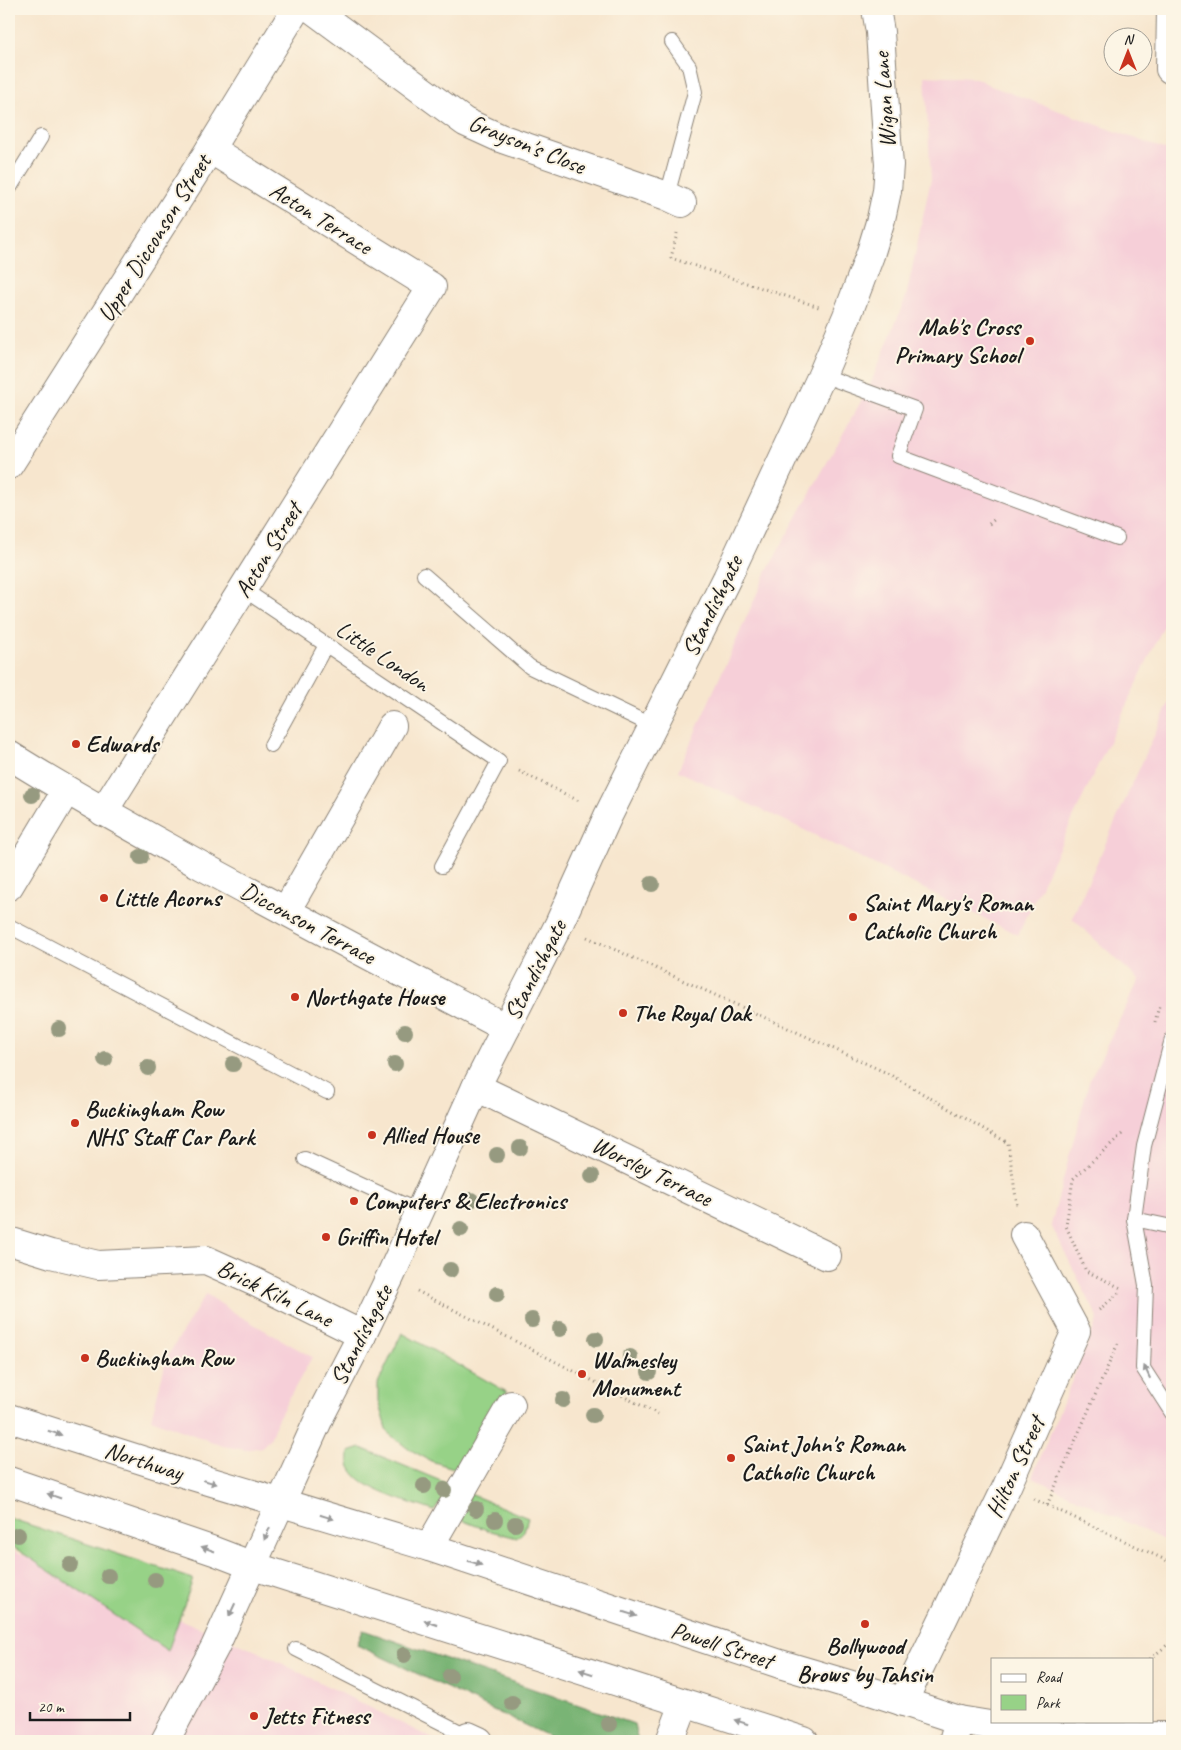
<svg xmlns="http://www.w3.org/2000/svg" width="1181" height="1750" viewBox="0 0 1181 1750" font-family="Caveat,sans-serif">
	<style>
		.built { fill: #f6cfd8 }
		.green { fill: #97d287; stroke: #5a7752 }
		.forest { fill: #79b474; stroke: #4a6848 }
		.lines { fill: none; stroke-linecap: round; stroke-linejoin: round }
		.lane-casing { stroke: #8a8175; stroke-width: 16 }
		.street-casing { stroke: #8a8175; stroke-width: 30 }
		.secondary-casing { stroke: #8a8175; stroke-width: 30 }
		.highway-casing { stroke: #8a8175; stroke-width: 30 }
		.path { stroke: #8a8175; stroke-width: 3; stroke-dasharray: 1 4; stroke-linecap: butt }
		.lane { stroke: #fff; stroke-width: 14 }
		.street { stroke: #fff; stroke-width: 28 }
		.secondary { stroke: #fff; stroke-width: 28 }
		.highway { stroke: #fff; stroke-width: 28 }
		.tree { fill: #969a80 }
		.oneway { fill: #999 }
		.poi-dot { fill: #c8321e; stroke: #fcf5e5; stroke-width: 2 }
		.labels { text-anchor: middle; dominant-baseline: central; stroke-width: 4; stroke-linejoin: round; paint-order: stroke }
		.street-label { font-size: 24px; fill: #1c1c1c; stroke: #fcf5e5 }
		.poi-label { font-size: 24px; font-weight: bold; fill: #1c1c1c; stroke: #fcf5e5; text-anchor: start }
	</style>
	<rect width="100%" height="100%" fill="#fcf5e5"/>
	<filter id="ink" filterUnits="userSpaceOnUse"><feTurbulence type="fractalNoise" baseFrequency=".02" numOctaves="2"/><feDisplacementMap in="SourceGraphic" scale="10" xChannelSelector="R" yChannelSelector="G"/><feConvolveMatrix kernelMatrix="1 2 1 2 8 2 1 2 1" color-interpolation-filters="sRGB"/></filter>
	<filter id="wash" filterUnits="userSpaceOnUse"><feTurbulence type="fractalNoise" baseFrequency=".0096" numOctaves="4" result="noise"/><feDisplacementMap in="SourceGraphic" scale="20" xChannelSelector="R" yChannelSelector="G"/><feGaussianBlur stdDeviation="1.12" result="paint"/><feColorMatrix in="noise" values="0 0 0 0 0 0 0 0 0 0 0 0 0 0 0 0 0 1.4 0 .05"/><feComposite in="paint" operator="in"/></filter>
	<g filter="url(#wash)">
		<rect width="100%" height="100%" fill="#f7e6ce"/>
		<g class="built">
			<path d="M925 76 976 78 991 86 1172 152V608L1018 935 790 823 678 771 767 571 870 385 906 297 931 179Z"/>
			<path d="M1172 696V1544L1032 1477 1098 1318 1051 1225 1089 1082 1139 980 1072 918Z"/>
			<path d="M206 1294 238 1315 312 1357 277 1420 271 1437 262 1447 245 1450 223 1446 151 1419 167 1357Z"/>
			<path d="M9 1549 261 1653 437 1741H9Z"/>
		</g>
		<g class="green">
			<path d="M402 1333 507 1392 463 1471 431 1461 407 1448 387 1432 378 1401V1383Z"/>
			<path d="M361 1448 453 1486 434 1511C411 1502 361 1491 350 1467 348 1463 349 1456 349 1452Z"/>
			<path d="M470 1494 528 1518 524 1531 517 1538 487 1530 461 1520Z"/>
			<path d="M9 1518 193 1579 168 1651 9 1544Z"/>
		</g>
		<path class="forest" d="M363 1630 634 1724 638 1741H558L357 1645Z"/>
	</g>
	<g filter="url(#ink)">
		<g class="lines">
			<defs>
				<g id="lane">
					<path d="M9 189 41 137"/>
					<path d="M667 196 695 92 689 66 672 42"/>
					<path d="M822 375 915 409 898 456 1117 538"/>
					<path d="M424 575 530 667 653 726"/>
					<path d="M243 589 499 761 442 866"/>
					<path d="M271 745 326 645"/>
					<path d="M9 926 327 1092"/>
					<path d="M1172 1039 1144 1146 1134 1219 1146 1285 1143 1368 1172 1413"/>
					<path d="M305 1159 420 1212"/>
					<path d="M1134 1219 1172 1227"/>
					<path d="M296 1649 468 1736"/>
				</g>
				<g id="street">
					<path d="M312 9 465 122 500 138 667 196 682 203"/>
					<path d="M1170 69 1171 9"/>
					<path d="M9 465 210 149 296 9"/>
					<path d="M9 755C72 795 137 830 202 866 303 921 404 974 506 1028"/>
					<path d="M103 812 432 287 210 149"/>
					<path d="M9 886 66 791"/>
					<path d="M286 911 392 726"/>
					<path d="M476 1087 827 1256"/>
					<path d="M9 1241 51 1254 98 1265 206 1260 255 1282 362 1335"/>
					<path d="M429 1547 511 1405"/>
					<path d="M903 1702 1007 1486 1076 1331 1024 1235"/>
					<path d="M468 1736 479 1741"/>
					<path d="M165 1741 215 1647 321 1414 362 1335 390 1277 476 1087 559 924 608 816 727 578 822 375 847 316 870 255 881 219 887 191 889 165 887 139 880 32 876 9"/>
					<path d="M670 1741 684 1704"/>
				</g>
				<g id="secondary">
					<path d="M9 1418 192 1476 429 1547 780 1664 858 1687 959 1720"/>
					<path d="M9 1481 214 1551 253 1566 804 1741"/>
				</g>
				<path id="highway" d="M953 1741 959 1720 1063 1737 1172 1736"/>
			</defs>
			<use href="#lane" class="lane-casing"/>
			<use href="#street" class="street-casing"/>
			<use href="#secondary" class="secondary-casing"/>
			<use href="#highway" class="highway-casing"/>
			<g class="path">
				<path d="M677 233 671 258 819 307"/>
				<path d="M989 524 996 518"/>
				<path d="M519 771 581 802"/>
				<path d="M587 937 887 1073 1008 1143 1017 1205"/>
				<path d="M1155 1022 1159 1006"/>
				<path d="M1122 1134 1073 1179 1066 1226 1086 1271 1123 1289"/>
				<path d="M417 1291 658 1414"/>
				<path d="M1099 1310 1121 1291"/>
				<path d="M1034 1499 1172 1563"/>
				<path d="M1047 1505 1118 1343"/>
				<path d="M1150 1659 1172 1641"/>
			</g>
			<use href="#lane" class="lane"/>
			<use href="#street" class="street"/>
			<use href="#secondary" class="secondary"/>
			<use href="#highway" class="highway"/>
		</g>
		<g class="tree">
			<circle cx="32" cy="795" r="8"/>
			<circle cx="141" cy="857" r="8"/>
			<circle cx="652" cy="884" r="8"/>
			<circle cx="59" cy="1029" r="8"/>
			<circle cx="405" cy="1032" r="8"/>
			<circle cx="105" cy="1059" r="8"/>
			<circle cx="233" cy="1064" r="8"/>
			<circle cx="395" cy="1064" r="8"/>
			<circle cx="148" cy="1068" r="8"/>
			<circle cx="520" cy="1148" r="8"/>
			<circle cx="497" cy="1155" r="8"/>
			<circle cx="592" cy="1176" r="8"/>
			<circle cx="471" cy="1200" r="8"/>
			<circle cx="461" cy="1229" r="8"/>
			<circle cx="450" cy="1270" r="8"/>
			<circle cx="497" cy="1294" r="8"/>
			<circle cx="532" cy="1320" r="8"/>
			<circle cx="560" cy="1329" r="8"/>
			<circle cx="596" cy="1339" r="8"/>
			<circle cx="630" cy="1357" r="8"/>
			<circle cx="649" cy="1372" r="8"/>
			<circle cx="563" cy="1400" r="8"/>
			<circle cx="593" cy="1415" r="8"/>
			<circle cx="424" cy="1486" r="8"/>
			<circle cx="444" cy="1490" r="8"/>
			<circle cx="476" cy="1509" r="8"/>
			<circle cx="495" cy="1520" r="8"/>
			<circle cx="515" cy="1524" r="8"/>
			<circle cx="18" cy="1535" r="8"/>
			<circle cx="70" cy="1565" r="8"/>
			<circle cx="108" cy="1576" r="8"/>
			<circle cx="155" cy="1580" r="8"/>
			<circle cx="404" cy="1655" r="8"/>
			<circle cx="450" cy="1676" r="8"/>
			<circle cx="512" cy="1703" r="8"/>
			<circle cx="609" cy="1724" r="8"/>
		</g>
		<defs><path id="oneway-solid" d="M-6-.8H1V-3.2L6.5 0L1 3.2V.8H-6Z" transform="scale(1.25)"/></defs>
		<g class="oneway">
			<use href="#oneway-solid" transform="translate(1147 1372) rotate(-115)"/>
			<use href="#oneway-solid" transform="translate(55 1433) rotate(17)"/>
			<use href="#oneway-solid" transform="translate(210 1482) rotate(16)"/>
			<use href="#oneway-solid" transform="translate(54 1496) rotate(-161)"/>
			<use href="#oneway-solid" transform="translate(327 1517) rotate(17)"/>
			<use href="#oneway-solid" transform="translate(267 1534) rotate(113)"/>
			<use href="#oneway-solid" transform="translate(208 1549) rotate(-161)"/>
			<use href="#oneway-solid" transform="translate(475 1563) rotate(18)"/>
			<use href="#oneway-solid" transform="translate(232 1610) rotate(115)"/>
			<use href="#oneway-solid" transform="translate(630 1614) rotate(18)"/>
			<use href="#oneway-solid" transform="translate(431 1623) rotate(-162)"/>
			<use href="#oneway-solid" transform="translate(586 1672) rotate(-162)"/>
			<use href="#oneway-solid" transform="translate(741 1722) rotate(-163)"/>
		</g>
	</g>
	<g class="poi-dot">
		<circle cx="1030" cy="341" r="5"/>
		<circle cx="76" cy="744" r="5"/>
		<circle cx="104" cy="898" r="5"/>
		<circle cx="853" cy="917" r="5"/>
		<circle cx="295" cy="997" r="5"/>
		<circle cx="623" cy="1013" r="5"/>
		<circle cx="75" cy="1123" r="5"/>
		<circle cx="372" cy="1135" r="5"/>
		<circle cx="354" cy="1201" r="5"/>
		<circle cx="326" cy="1237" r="5"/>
		<circle cx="85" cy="1358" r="5"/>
		<circle cx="582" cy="1374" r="5"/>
		<circle cx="731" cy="1458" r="5"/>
		<circle cx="865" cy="1624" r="5"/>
		<circle cx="254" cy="1716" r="5"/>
	</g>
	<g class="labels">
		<g class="street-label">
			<text transform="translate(884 100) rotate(-94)">Wigan Lane</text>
			<text transform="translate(527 144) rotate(22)">Grayson's Close</text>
			<text transform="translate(321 218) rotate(32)">Acton Terrace</text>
			<text transform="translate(154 238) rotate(-58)">Upper Dicconson Street</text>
			<text transform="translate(268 550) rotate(-58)">Acton Street</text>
			<text transform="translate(712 606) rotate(-64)">Standishgate</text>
			<text transform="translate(383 656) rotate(34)">Little London</text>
			<text transform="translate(308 923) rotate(28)">Dicconson Terrace</text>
			<text transform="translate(535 970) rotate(-63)">Standishgate</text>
			<text transform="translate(652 1171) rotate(26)">Worsley Terrace</text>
			<text transform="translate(275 1293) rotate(26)">Brick Kiln Lane</text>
			<text transform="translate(361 1335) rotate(-63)">Standishgate</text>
			<text transform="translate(144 1461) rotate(18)">Northway</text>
			<text transform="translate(1015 1467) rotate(-65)">Hilton Street</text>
			<text transform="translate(722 1645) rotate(18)">Powell Street</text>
		</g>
		<g class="poi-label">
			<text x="1020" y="327" text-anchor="end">Mab's Cross<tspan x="1020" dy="28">Primary School</tspan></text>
			<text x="86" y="744">Edwards</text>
			<text x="114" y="898">Little Acorns</text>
			<text x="863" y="903">Saint Mary's Roman<tspan x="863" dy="28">Catholic Church</tspan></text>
			<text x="305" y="997">Northgate House</text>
			<text x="633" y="1013">The Royal Oak</text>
			<text x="85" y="1109">Buckingham Row<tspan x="85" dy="28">NHS Staff Car Park</tspan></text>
			<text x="382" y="1135">Allied House</text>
			<text x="364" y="1201">Computers &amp; Electronics</text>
			<text x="336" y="1237">Griffin Hotel</text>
			<text x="95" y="1358">Buckingham Row</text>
			<text x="592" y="1360">Walmesley<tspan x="592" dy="28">Monument</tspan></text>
			<text x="741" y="1444">Saint John's Roman<tspan x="741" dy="28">Catholic Church</tspan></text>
			<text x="865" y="1646" text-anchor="middle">Bollywood<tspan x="865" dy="28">Brows by Tahsin</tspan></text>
			<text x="264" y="1716">Jetts Fitness</text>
		</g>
	</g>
	<rect width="1181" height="1750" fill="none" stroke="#fcf5e5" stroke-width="30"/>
	<rect x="991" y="1658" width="162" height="65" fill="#fcf5e5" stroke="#a29e95"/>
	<rect x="1001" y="1674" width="25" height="8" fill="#ffffff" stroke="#a29e95"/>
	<text x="1036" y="1682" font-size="15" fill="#1c1c1c">Road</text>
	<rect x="1001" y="1695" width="25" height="15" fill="#97d287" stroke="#a29e95"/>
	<text x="1036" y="1708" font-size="15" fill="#1c1c1c">Park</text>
	<g transform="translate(1128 52)"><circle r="24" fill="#fcf5e5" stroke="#a29e95"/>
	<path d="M0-4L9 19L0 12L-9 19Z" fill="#c8321e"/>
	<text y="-8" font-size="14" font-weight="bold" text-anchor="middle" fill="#1c1c1c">N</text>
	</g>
	<path d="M30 1712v8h100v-8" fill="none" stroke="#1c1c1c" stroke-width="2.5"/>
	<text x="38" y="1712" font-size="15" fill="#1c1c1c" stroke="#fcf5e5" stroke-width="4" paint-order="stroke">20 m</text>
</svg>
